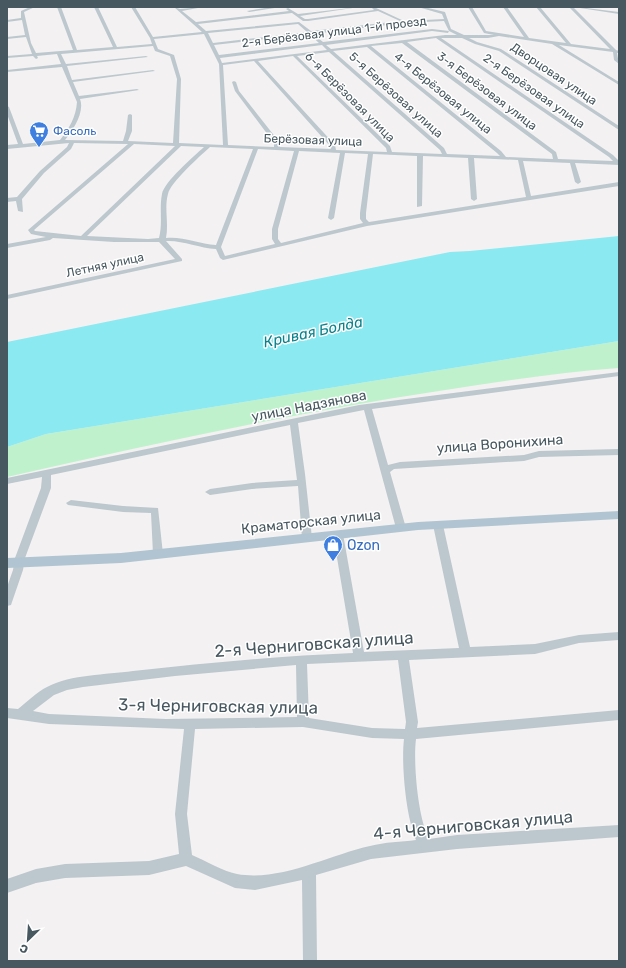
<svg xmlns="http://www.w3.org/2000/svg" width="626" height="968" viewBox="0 0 626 968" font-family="Rubik,sans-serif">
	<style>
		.green { fill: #bff2cc }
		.water { fill: #8be9f1 }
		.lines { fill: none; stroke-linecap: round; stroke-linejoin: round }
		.minor { fill: #bcc8ce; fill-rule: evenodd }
		.major { fill: #b0c5d1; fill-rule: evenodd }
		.labels { text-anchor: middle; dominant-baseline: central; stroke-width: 3; stroke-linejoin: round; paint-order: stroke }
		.far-street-label { font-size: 12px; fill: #485860; stroke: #fff }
		.far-shop-label { font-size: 12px; fill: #366cbe; stroke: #fff; text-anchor: start }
		.street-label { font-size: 14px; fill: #485860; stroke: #fff }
		.shop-label { font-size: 14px; fill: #366cbe; stroke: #fff; text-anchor: start }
		.water-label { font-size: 15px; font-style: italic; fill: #09828c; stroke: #fff }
		.near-street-label { font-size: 17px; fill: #485860; stroke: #fff }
	</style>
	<rect width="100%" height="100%" fill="#f4f1f2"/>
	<path class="green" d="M619 341V368C559 372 499 382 439 391 294 413 150 444 7 477V447L46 434Z"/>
	<path class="water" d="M619 236V341L46 434 7 447V342L450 252 470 251Z"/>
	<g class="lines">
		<g class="minor">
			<path d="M30 7H35L24 12 31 43 36 53 73 50 57 7H61L77 50 113 47 94 7H98L117 47 152 44 150 38 131 7H135L153 37 202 32 174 7 180 9 203 7 182 11 196 22 289 11 286 9 288 8 298 14 359 7 300 16 305 19H308L374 10 372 8 374 7 404 21 444 19 442 14 418 7H424L445 12 451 29 464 35H494L484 33 468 7H472L486 31 524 37 503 7H507L529 38 566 43 536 7H540L571 44 610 49 569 7H573L616 50 619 51V53H617L619 64 614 60 613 52 559 45 619 82V85L552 44 499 36 488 38H469L477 42 501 49 619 126V130L499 51 475 44 462 38H441L613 155 619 161V165L575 163 581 182 578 184 575 182 570 163 523 161 531 196 619 182V186L367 226 223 260 220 258 216 249C199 248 182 240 166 241L182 259V261L7 299V295L175 259 159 242H114L53 238 50 240 7 248V244L46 237 31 234 28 230 128 144 74 143 71 149 44 173 22 199 23 212 18 211 16 201 7 202V198L17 197 40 171 67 147 69 143 7 149V145L18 144 7 114V106L9 107 23 144 60 140C69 129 76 117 77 102L62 67 7 72V70L61 64 57 54 37 56 38 58 36 59 33 56 7 58V56L32 54 26 37 7 39V37L25 35 22 20 7 22V20L21 18V11ZM378 11 400 21 311 31 299 22 206 31 198 24 292 13 303 21H308ZM444 21 449 31 432 29 323 42 313 34 404 23ZM298 24 307 32 213 43 208 33ZM432 31 448 33 449 31 457 35H445L331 49 326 45ZM204 34 219 64 223 145 179 143 181 79 174 55 158 49 154 39ZM309 34 319 43 219 55 214 45ZM436 38 609 157 613 161 558 159 556 152 407 42ZM402 43 552 154 553 159 506 157 501 151 371 46ZM322 45 327 50 222 63 220 58ZM153 46 155 51 170 56 177 79 173 143 128 141 132 131V115L130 114 128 115 126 131 123 141 65 140C73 130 85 112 80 99L139 90 137 89 79 96 73 82 155 71 153 70 72 80 67 66 148 57 146 56 66 64 61 54ZM367 47 497 153 500 156 447 154 444 148 333 51ZM329 52 440 150 442 154 392 152 390 146 297 56ZM293 56 386 148 387 152 336 150 335 145 258 61ZM254 61 330 146 331 149 280 147V143L239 91 236 82 234 81 232 82 235 91 274 143V147L228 145 223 65ZM134 144 175 146 81 236 35 231 34 230ZM181 146 204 147C194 156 164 182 162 194 159 209 163 223 159 238L148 239 87 236ZM210 147 253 149 216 245C199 244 182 236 166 238 169 223 164 208 168 194 170 183 200 156 210 147ZM258 149 294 151 272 229V239L275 244 225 256 221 247ZM299 151 340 153 328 218 331 220 334 218 345 153 368 154 360 213V219L363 223 281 243 278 239V229ZM373 154 417 156V207L422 206 423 156 468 158 471 199 474 201 477 199 474 158 518 160 526 197 369 222 366 219V213Z"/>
			<path d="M271 7H281L249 12 247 11Z"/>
			<path d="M578 7 619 12V14L580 8Z"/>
			<path d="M619 372V376L372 409 388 465 400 462 524 455 539 451 619 449V455L539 457 524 461 394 469 390 472 406 528 404 530H398L396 528 364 410 298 423 305 474 312 538 310 541H304L302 538 298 486 252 489 210 495 205 492 210 489 252 483 297 480 290 425 51 475V488L25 558 23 570 12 602 11 605 7 606V587L13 570 15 558 41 488 42 477 7 484V478L359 405Z"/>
			<path d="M71 500 123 506 158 508 163 554 161 557H155L153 554 151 513 123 512 68 505 66 503Z"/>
			<path d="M438 522 441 523 443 525 470 647 535 644 579 635 619 632V640L579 643 535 654 409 660 418 722 417 728 619 710V720L416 739C413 763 418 818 429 839L457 835 619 825V837L457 849 371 859 316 875 317 961H303L302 880 255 890 235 888 186 866 149 875 65 878 36 883 7 893V879L36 869 65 864 149 861 179 854 175 814 184 729 49 724 7 718V708L18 709C27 702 37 692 47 687 72 674 105 675 133 671 206 663 279 656 353 653L333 534 335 532H341L343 534 364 652 459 648 433 525 435 523ZM398 660 406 722 405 729 372 728 309 718 307 664ZM296 665 297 717 166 719 49 714 33 711 54 695 67 690 83 687 175 676ZM303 727 372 738 404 739C401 764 406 817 416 840 401 842 385 842 370 846 329 855 280 882 237 874 225 872 204 860 192 855L187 814 195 729Z"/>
		</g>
		<path class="major" d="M619 511V519L418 530 121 563 7 568V558L121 553 418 522Z"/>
	</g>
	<defs>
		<symbol id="supermarket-pin" viewBox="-11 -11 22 30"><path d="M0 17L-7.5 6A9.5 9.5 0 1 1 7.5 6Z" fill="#3f7fe0" stroke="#fff"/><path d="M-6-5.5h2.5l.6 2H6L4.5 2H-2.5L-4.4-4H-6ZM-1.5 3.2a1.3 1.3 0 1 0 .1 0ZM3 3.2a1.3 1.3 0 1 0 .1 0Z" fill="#fff"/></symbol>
		<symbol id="shop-pin" viewBox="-11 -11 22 30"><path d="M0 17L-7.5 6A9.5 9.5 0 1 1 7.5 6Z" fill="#3f7fe0" stroke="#fff"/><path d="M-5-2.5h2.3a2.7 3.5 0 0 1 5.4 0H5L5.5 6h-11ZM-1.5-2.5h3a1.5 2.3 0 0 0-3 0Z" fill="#fff"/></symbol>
	</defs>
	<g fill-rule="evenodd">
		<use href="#supermarket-pin" x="28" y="120" width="22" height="30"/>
		<use href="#shop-pin" x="322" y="534" width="22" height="30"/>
	</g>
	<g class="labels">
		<g class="far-street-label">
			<text transform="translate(334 32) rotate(-7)">2-я Берёзовая улица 1-й проезд</text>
			<text transform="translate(554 74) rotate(34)">Дворцовая улица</text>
			<text transform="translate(487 91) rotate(37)">3-я Берёзовая улица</text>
			<text transform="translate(534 91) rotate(35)">2-я Берёзовая улица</text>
			<text transform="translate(443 93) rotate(39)">4-я Берёзовая улица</text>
			<text transform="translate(396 95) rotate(42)">5-я Берёзовая улица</text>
			<text transform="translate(350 97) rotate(45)">6-я Берёзовая улица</text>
			<text transform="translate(313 140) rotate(2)">Берёзовая улица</text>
			<text transform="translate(105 265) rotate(-12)">Летняя улица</text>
		</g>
		<g class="far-shop-label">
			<text x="53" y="131">Фасоль</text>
		</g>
		<g class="street-label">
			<text transform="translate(309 406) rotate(-11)">улица Надзянова</text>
			<text transform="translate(500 444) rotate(-4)">улица Воронихина</text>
			<text transform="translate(311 522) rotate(-6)">Краматорская улица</text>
		</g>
		<g class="shop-label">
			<text x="347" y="545">Ozon</text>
		</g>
		<g class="water-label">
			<text transform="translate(313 332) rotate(-12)">Кривая Болда</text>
		</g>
		<g class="near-street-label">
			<text transform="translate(314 644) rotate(-4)">2-я Черниговская улица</text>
			<text transform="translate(218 706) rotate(1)">3-я Черниговская улица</text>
			<text transform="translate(473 825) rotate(-5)">4-я Черниговская улица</text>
		</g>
	</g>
	<rect width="626" height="968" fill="none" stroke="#485860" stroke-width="16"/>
	<g transform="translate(28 940) rotate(205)" stroke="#ffffff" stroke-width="3" paint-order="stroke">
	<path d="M0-3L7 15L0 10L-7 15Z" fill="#485860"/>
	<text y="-6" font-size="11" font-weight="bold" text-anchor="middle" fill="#485860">С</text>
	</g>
</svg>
